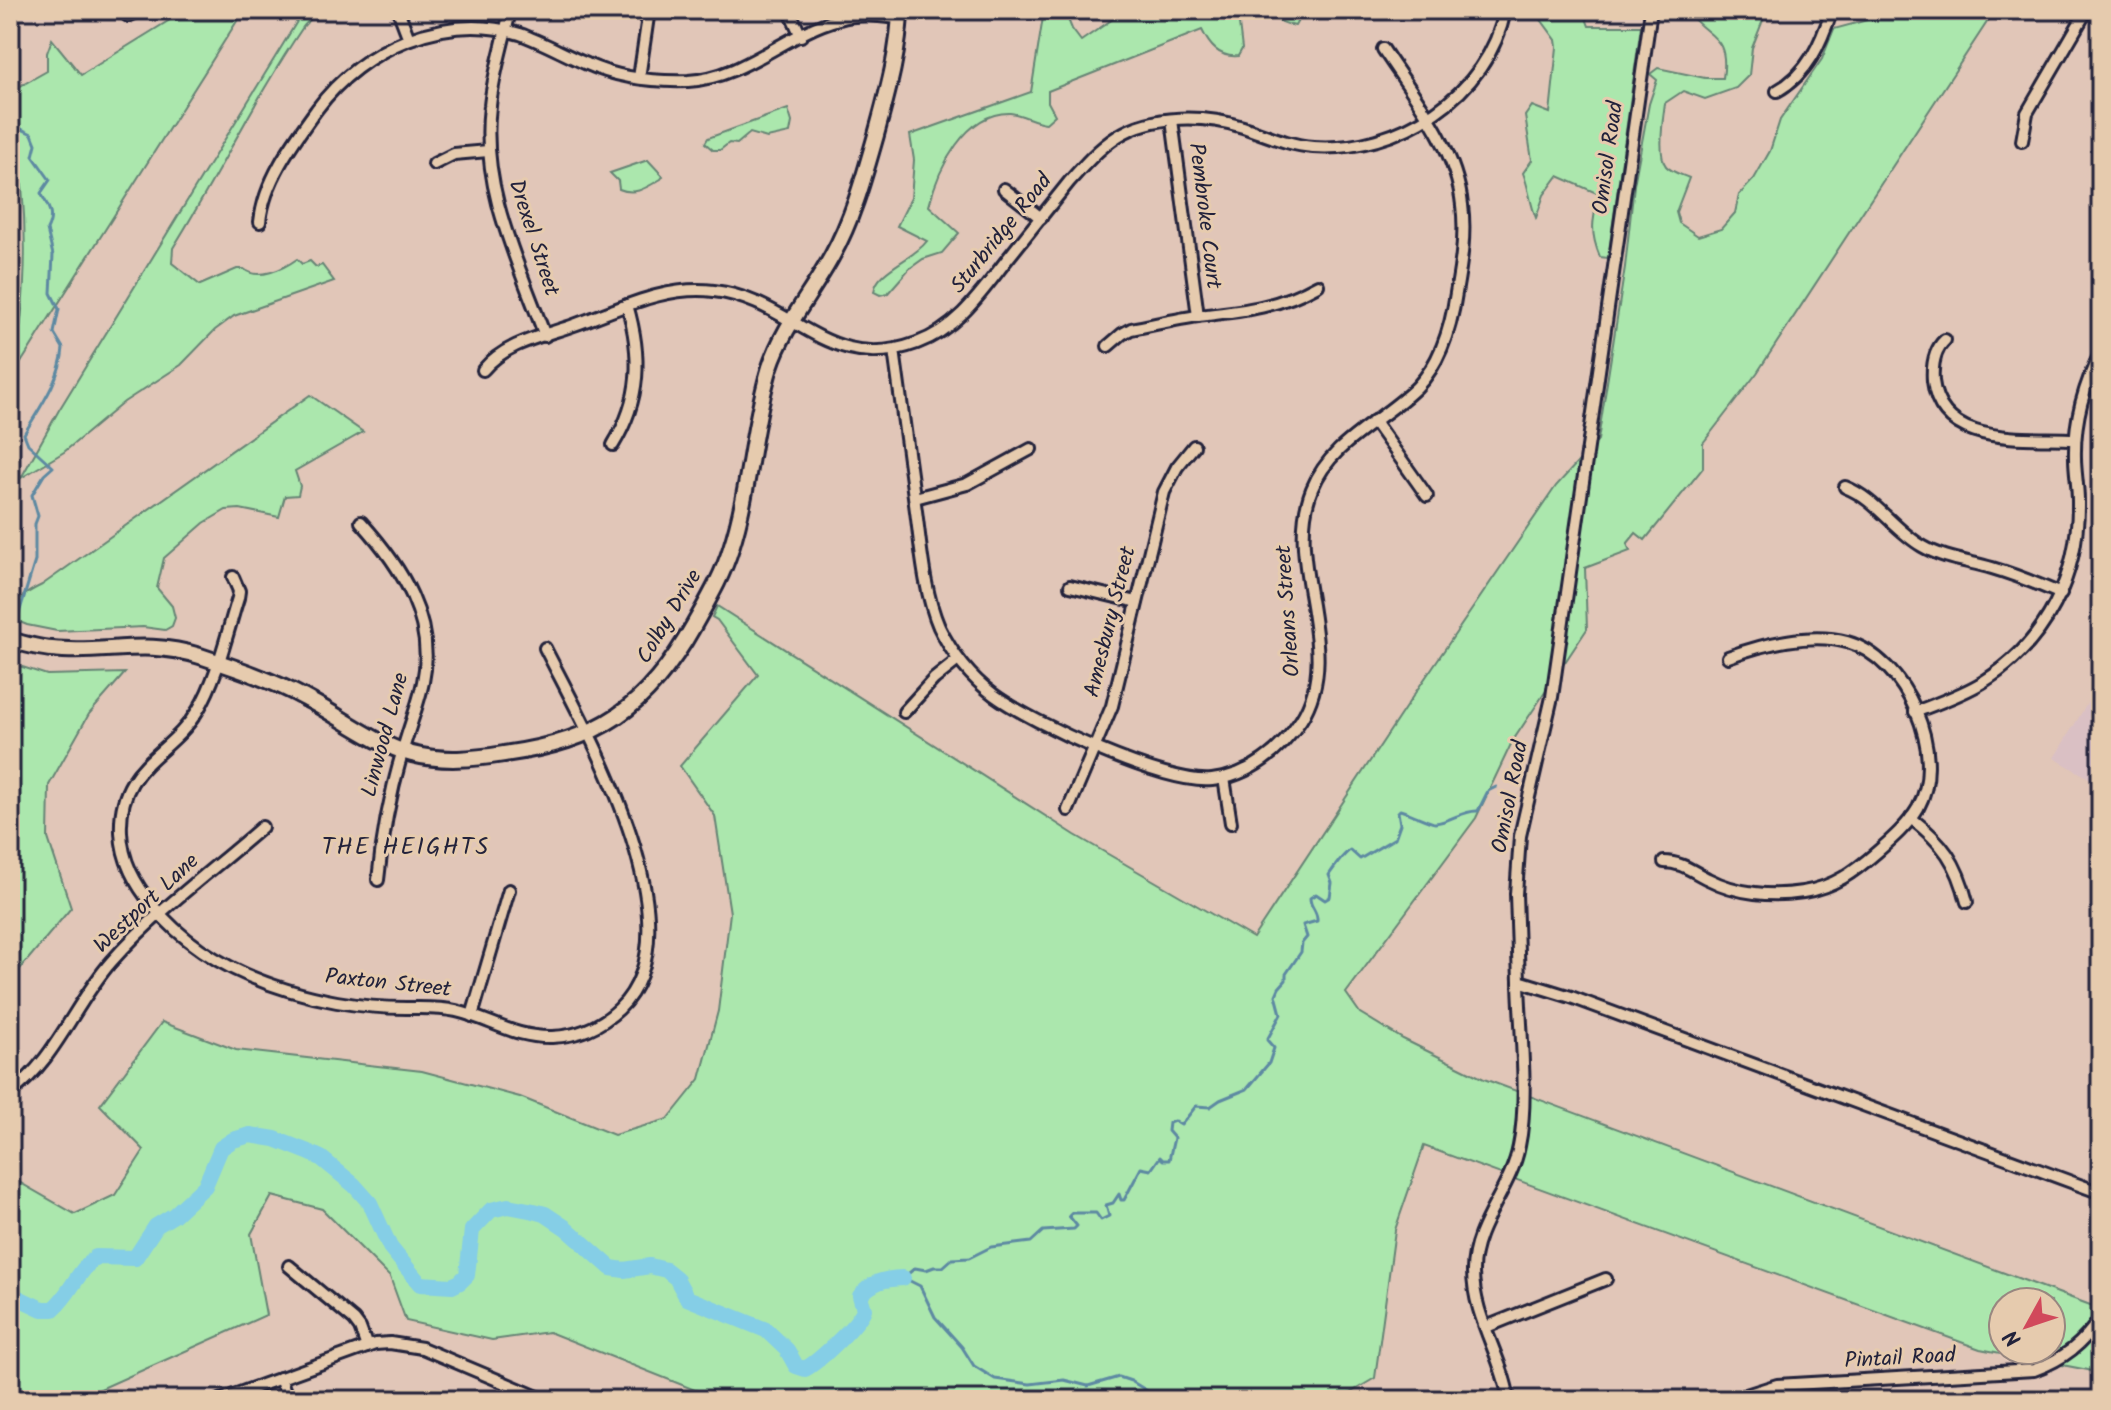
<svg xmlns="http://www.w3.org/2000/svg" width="2111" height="1410" viewBox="0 0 2111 1410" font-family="Kalam,sans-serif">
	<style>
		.built { fill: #dac0c4 }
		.green { fill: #abe7ad; stroke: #668474; stroke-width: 2; fill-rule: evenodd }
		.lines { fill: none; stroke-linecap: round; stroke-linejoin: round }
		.stream { stroke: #5d89a2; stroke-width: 3 }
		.river { stroke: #85cee6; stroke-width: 16 }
		.minor-casing { stroke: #22223b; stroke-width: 16 }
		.tertiary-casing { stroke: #22223b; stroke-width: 20 }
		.minor { stroke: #e6cbae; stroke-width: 10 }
		.tertiary { stroke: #e6cbae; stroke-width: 14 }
		.labels { text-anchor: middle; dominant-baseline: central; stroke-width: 6; stroke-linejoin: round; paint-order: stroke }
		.street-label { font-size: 22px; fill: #22223b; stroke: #e6cbae }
		.neighbourhood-label { font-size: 24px; letter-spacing: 2px; fill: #22223b; stroke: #e6cbae }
	</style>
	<rect width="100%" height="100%" fill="#e1c6b8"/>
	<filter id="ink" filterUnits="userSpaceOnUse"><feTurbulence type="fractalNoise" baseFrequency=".0125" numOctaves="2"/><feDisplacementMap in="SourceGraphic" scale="16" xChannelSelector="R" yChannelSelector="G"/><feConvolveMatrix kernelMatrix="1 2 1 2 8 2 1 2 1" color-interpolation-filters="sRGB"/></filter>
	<g filter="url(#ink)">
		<path class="built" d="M2101 681V785L2054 758Z"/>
		<g class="green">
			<path d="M186 10H244L10 380C10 360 19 342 21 321 26 275 26 231 22 185L18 179H10V89H15L47 71V53L52 39 81 75Z"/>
			<path d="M304 10H320C316 16 308 20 303 27 255 98 218 176 173 248L172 263 200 285 237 269H244C258 281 283 269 297 259L302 264 310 261 316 267 322 265 334 281 234 316 215 330 181 365 124 402 64 452 21 478 59 410Z"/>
			<path d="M1053 10H1304L1295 26C1270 21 1261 4 1239 24L1242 49 1238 56C1219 58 1209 45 1202 30L1048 91V102L1055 115 1046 123C1034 122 1022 114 1010 113 965 112 938 169 929 206L959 233 942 253 923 259 909 269 888 293 880 295 874 292C876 270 913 260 927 241L897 226 911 198 914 160 910 135 1031 92 1044 11 1065 12 1072 29 1081 41 1120 14Z"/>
			<path d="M1534 10H1583L1589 26H1641L1608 258 1600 257C1589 231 1593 219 1599 194L1558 176 1544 195 1536 218C1530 203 1529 188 1523 173L1532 160 1525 116 1532 106 1550 113 1557 47 1556 40Z"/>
			<path d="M1686 10H1767L1752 48 1749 75 1736 88 1705 99 1683 91 1665 103C1663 117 1657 155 1666 166 1671 172 1683 175 1689 178L1676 212 1679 223 1698 236 1721 229 1735 213 1739 195 1754 179 1770 151 1780 120 1822 59 1834 29 1875 18 1880 10H1995L1757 373 1703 443V468L1645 540 1636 533 1627 544 1630 551 1585 568 1587 629 1512 742 1476 818 1346 993 1360 1013 1403 1039 1484 1079 2101 1309V1375L2088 1370 1980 1349 1424 1146 1395 1230 1375 1378 1338 1400H720L549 1332 492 1340 406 1321 390 1277 322 1209 272 1196 251 1234 266 1315 76 1400H10V1181H17L75 1214 115 1195 144 1150 100 1105 162 1022 236 1050 422 1071 520 1097 614 1135 668 1119 700 1079 718 1011 730 913 715 816 680 766 758 675 717 620 712 617 717 606 1075 835 1253 938 1417 690 1556 486 1598 440 1625 267 1634 185 1649 104 1657 80 1650 74 1658 68 1705 78H1723C1730 33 1707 39 1686 10ZM2003 1302H2051V1350H2003Z"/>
			<path d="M788 109 792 122 790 133 767 138 750 133 737 144 729 143 720 150H713L705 143 708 138Z"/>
			<path d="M648 160 663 176 661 179C647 187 636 196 619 189L618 181 610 173Z"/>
			<path d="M310 395 363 432 295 471 300 486 298 495 285 496 279 517 240 509 226 510 204 523 164 558 157 588 172 606 175 618 172 626 165 630 143 627 57 631 27 625 10 618C12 601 27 592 42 585Z"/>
			<path d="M10 663 47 675 125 673 89 714 49 785 48 838 71 908 10 981Z"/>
		</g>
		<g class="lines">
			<g class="stream">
				<path d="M12 106 15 126 32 134 36 144 33 156 50 180 41 193C48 207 55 214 47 230L53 255 51 293 59 309 54 333 63 348C61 379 39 409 24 434L28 444 53 467 44 475 32 495 38 516 35 524V561L16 623"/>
				<path d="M903 1278 915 1268 926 1270 934 1267H943L952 1259 969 1258 991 1247 1031 1242 1043 1231 1074 1229 1077 1226 1069 1216 1072 1213H1096L1101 1220 1109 1216 1106 1205 1113 1203 1119 1194 1121 1200H1124L1141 1168 1151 1170 1160 1157 1163 1160H1169L1174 1138 1168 1131 1169 1123 1174 1121 1181 1125 1196 1106 1210 1107 1220 1100 1247 1089 1269 1063 1274 1048 1267 1040 1281 1014 1276 995 1279 988 1286 980V974L1301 952 1302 943 1307 937 1303 925 1317 921C1318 911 1310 908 1310 898L1316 894 1325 900 1330 897 1332 883 1329 875C1333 869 1344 854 1350 850L1360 859 1395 838 1400 824 1398 812 1400 810C1408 812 1432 824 1435 823 1450 822 1463 810 1478 811L1488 791 1496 787"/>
				<path d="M904 1278 920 1286 935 1317 962 1347 974 1366 995 1379 1030 1384 1064 1380 1088 1386 1119 1377 1131 1381 1157 1397 1187 1394 1202 1396 1206 1400"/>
				<path d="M1236 1400H1244"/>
			</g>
			<path class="river" d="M10 1294 42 1309H53C71 1294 77 1271 96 1257L135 1258 156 1226 174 1215 205 1186 221 1148 233 1140 250 1135 275 1139 308 1152 321 1158 354 1185 370 1203 390 1247 420 1284 452 1286 460 1282 467 1275 472 1230 491 1210 508 1206 534 1211 545 1214 566 1228 611 1268 624 1270 650 1266 666 1270 676 1278 687 1298 766 1330 787 1350 796 1366 805 1369C818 1362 859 1324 864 1309L860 1296C873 1281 884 1279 903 1278"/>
			<defs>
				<g id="minor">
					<path d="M121 10 128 16 141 10"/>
					<path d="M398 10 409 39"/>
					<path d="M510 10C504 42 493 74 490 106 480 187 518 262 545 336"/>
					<path d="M789 10 801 36"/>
					<path d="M1651 10 1552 697 1520 836 1516 894 1519 981 1571 997 2101 1193"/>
					<path d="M639 78 649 10"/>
					<path d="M1777 91C1808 74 1821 43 1832 10"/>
					<path d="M1172 120 1198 316"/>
					<path d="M2022 141 2027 113 2087 10"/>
					<path d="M434 164 454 154 488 151"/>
					<path d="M1004 189 1041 218"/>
					<path d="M260 222C264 181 293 142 317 109 362 48 445 11 520 34 543 42 565 55 587 64 618 78 655 82 688 81 745 78 786 33 839 19 858 13 880 16 899 18"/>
					<path d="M1945 340C1934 350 1932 367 1933 381 1941 449 2025 436 2075 439"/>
					<path d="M1108 346 1122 334 1131 329C1153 325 1176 319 1198 316 1243 311 1277 308 1318 285"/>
					<path d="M894 350C901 404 909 457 916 511 921 548 924 592 939 627 952 654 970 677 994 695 1032 723 1166 785 1212 780 1249 776 1281 751 1301 720 1346 649 1282 564 1312 489 1331 441 1382 422 1417 387 1441 362 1451 328 1456 293 1461 265 1466 234 1462 205 1456 147 1414 96 1383 49"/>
					<path d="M483 370C505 343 543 336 574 325 620 309 664 285 714 291 793 300 828 376 917 343 959 328 983 290 1009 257 1029 232 1049 207 1069 182 1084 165 1099 148 1118 136 1153 114 1205 115 1243 127 1267 135 1288 145 1313 147 1398 153 1489 95 1505 10"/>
					<path d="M1374 421 1427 496"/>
					<path d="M613 445C641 399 642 356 627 305"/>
					<path d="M1845 487C1876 499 1893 529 1922 546 1944 559 1968 561 1992 568 2016 575 2038 584 2061 594"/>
					<path d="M915 498 967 484 1031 449"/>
					<path d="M361 522C401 566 436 620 423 682 418 706 408 730 402 753 390 795 382 837 378 880"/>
					<path d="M233 577 239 591 238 598C227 633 217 679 198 710 170 757 118 764 121 832 122 861 135 884 153 906 199 962 267 989 337 1002 360 1006 383 1008 406 1008 423 1008 439 1007 456 1011 491 1019 514 1038 552 1037 578 1036 600 1027 619 1009 702 928 587 731 545 648"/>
					<path d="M1070 586 1137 602"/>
					<path d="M904 712 934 679 958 660"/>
					<path d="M1915 712C1938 703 1962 695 1983 682 2047 642 2079 575 2078 501 2078 486 2075 472 2075 458 2074 420 2084 385 2101 352"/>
					<path d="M1224 778 1231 823"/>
					<path d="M1068 810 1112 706 1164 492 1177 467 1194 446"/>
					<path d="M1911 818C1943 843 1957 862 1967 902"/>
					<path d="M1664 862C1682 862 1693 872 1708 879 1737 894 1772 897 1803 892 1834 887 1854 872 1877 852 1892 839 1908 825 1918 808 1948 754 1906 658 1847 642 1811 632 1763 644 1728 657"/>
					<path d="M472 1016 509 890"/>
					<path d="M10 1093C56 1060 74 1004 111 962 154 913 213 870 262 827"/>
					<path d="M289 1266 354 1320 360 1328 367 1347"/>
					<path d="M1486 1327 1606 1279"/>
					<path d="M280 1378 288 1400"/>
					<path d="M220 1400 375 1344 390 1343 422 1348 545 1400"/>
					<path d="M1509 1400C1502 1356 1473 1317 1473 1271 1473 1225 1511 1190 1519 1146 1529 1099 1520 1030 1519 981"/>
					<path d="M1730 1400 1777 1385 2034 1370C2064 1359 2083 1344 2101 1317"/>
				</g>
				<path id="tertiary" d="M10 640C24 644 38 648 52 649 105 655 143 638 200 656 236 668 272 680 305 698 340 716 374 744 412 754 443 762 473 759 504 754 599 741 647 709 694 625 708 600 723 575 731 548 750 489 752 426 770 367 783 327 812 293 832 256 853 218 864 177 876 135 887 94 899 53 900 10"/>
			</defs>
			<use href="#minor" class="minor-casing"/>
			<use href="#tertiary" class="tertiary-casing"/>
			<use href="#minor" class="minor"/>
			<use href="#tertiary" class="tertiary"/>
		</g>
	</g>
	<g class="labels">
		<g class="street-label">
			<text transform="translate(1609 158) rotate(-82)">Omisol Road</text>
			<text transform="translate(1204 216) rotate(83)">Pembroke Court</text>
			<text transform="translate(1002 234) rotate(-51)">Sturbridge Road</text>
			<text transform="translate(533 238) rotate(72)">Drexel Street</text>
			<text transform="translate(1289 611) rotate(-94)">Orleans Street</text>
			<text transform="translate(670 617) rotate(-59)">Colby Drive</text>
			<text transform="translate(1111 622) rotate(-76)">Amesbury Street</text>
			<text transform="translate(386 735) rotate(-75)">Linwood Lane</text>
			<text transform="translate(1511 797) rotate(-79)">Omisol Road</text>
			<text transform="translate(147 904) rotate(-43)">Westport Lane</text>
			<text transform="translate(388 984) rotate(6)">Paxton Street</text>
			<text transform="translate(1900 1359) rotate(-3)">Pintail Road</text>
		</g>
		<g class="neighbourhood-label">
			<text x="406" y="847">THE HEIGHTS</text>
		</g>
	</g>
	<rect width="2111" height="1410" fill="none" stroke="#e6cbae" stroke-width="40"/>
	<rect x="20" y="20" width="2071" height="1370" fill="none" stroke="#22223b" stroke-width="3" filter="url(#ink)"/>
	<g transform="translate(2027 1326) rotate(230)"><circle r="38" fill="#e6cbae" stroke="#988780" stroke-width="2"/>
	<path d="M0-6L14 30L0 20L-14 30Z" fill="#d1495b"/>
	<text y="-12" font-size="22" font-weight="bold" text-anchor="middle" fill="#22223b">N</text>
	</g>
</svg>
